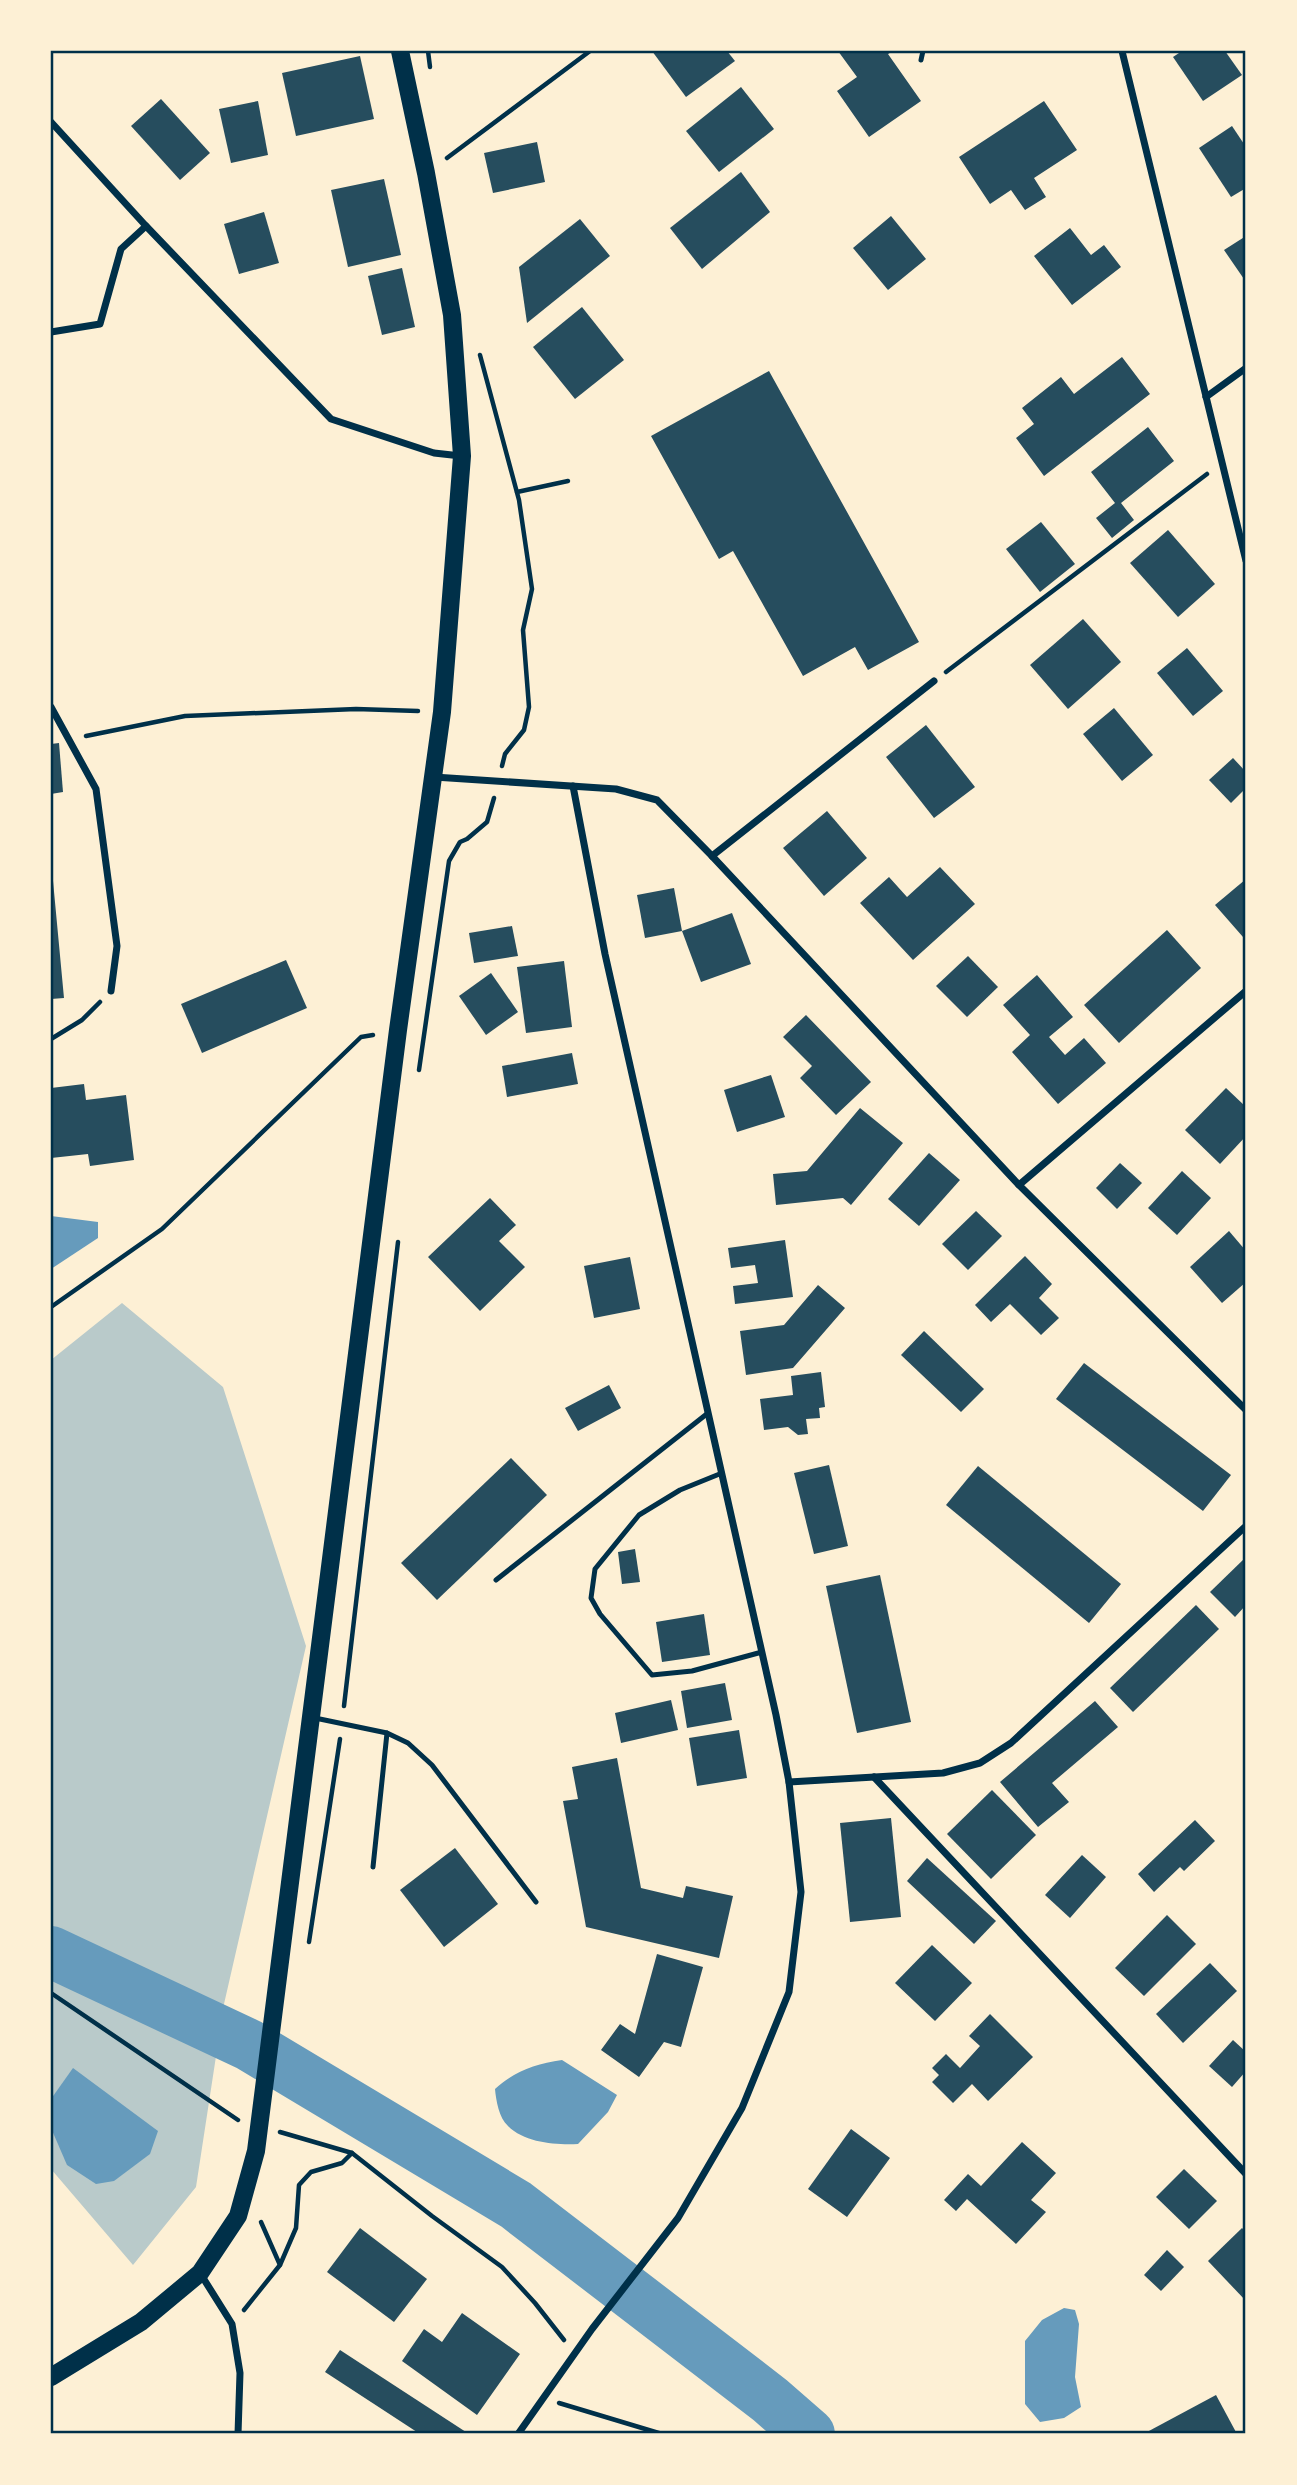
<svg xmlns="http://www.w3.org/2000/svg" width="1297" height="2485" viewBox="0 0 1297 2485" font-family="Poppins,sans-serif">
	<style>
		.green { fill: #b9caca }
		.water { fill: #669bbc }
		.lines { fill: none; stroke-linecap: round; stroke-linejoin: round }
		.river { stroke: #669bbc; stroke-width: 52 }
		.building { fill: #264d5e }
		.path { stroke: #003049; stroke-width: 4.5 }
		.service { stroke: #003049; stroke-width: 5 }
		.minor { stroke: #003049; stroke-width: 7 }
		.primary { stroke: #003049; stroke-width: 18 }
		.neatline { fill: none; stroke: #003049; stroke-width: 2.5 }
	</style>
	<rect width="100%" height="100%" fill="#fdf0d5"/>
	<path class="green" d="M122 1303 223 1387 306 1646 224 2004 196 2187 133 2265 51 2169V1360Z"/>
	<g class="water">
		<path d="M51 1216 98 1222V1238L51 1269Z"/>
		<path d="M562 2060 617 2095 608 2112 578 2144C556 2145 525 2143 508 2126 499 2118 496 2100 495 2089 515 2071 535 2064 562 2060Z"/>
		<path d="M73 2068 158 2131 150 2154 114 2181 96 2184 67 2165 51 2128V2099Z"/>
		<path d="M1064 2308 1075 2310 1079 2324 1075 2377 1081 2407 1064 2418 1040 2422 1025 2404V2341L1042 2320Z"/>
	</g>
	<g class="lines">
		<path class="river" d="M51 1952 249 2045 516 2205 770 2400 809 2434"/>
	</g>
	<g class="building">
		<path d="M652 51H727L735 61 686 97Z"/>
		<path d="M838 51H893L888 54 921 101 869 137 837 91 857 77Z"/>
		<path d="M1182 51H1225L1242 75 1203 101 1173 57Z"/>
		<path d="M360 56 374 119 296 136 282 73Z"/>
		<path d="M741 87 774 129 719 172 686 131Z"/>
		<path d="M161 99 210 153 180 180 131 126Z"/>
		<path d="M258 101 268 155 231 163 219 109Z"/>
		<path d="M1044 101 1077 150 1034 178 1046 197 1025 210 1011 190 990 204 959 157Z"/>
		<path d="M1232 126 1246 147V188L1231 197 1199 148Z"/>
		<path d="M537 142 545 182 493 193 484 153Z"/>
		<path d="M741 172 770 212 702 269 670 228Z"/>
		<path d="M384 179 401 255 348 267 331 190Z"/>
		<path d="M264 212 279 263 239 274 224 224Z"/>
		<path d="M891 216 926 259 888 290 853 248Z"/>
		<path d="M580 219 610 256 527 323 519 267Z"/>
		<path d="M1070 228 1091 255 1104 245 1121 267 1072 305 1034 256Z"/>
		<path d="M1246 236V282L1224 250Z"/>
		<path d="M402 268 415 327 382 335 368 276Z"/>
		<path d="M582 307 624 360 575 399 533 347Z"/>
		<path d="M1122 357 1150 394 1044 476 1016 438 1034 424 1022 408 1061 377 1074 394Z"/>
		<path d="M769 371 919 642 868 670 855 647 803 676 733 551 719 559 651 436Z"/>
		<path d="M1148 427 1174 461 1121 503 1134 520 1112 538 1096 518 1115 503 1091 472Z"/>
		<path d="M1041 522 1075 564 1040 592 1006 549Z"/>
		<path d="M1168 530 1215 584 1178 617 1130 563Z"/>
		<path d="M1083 619 1121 662 1068 709 1030 665Z"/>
		<path d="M1187 648 1223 691 1193 716 1157 673Z"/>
		<path d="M1114 708 1153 755 1122 781 1083 734Z"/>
		<path d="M926 725 975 787 934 818 886 757Z"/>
		<path d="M59 743 63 792 51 794V744Z"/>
		<path d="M1233 758 1246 772V788L1231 803 1209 780Z"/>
		<path d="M827 811 867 858 824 896 783 848Z"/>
		<path d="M940 867 975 904 913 960 860 903 889 877 907 897Z"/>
		<path d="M1246 879V934L1243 937 1215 905Z"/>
		<path d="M53 881 64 998 51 999V882Z"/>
		<path d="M674 888 682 931 645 938 637 895Z"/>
		<path d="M732 913 751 964 701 982 682 931Z"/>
		<path d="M512 926 518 956 474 963 469 933Z"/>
		<path d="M1167 930 1201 968 1119 1043 1084 1005Z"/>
		<path d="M968 956 998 987 967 1017 936 986Z"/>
		<path d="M286 960 307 1008 202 1053 181 1004Z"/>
		<path d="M564 961 572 1027 526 1033 517 967Z"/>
		<path d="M491 973 518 1012 486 1035 459 996Z"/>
		<path d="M1037 975 1073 1017 1049 1037 1065 1055 1084 1038 1106 1063 1058 1104 1012 1052 1030 1035 1003 1005Z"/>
		<path d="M806 1015 871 1082 836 1115 800 1078 812 1066 783 1037Z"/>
		<path d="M572 1053 578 1084 507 1097 502 1066Z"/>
		<path d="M771 1075 785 1117 737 1132 724 1090Z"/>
		<path d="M84 1084 86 1100 126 1095 134 1160 90 1166 88 1154 51 1158V1088Z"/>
		<path d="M1226 1088 1246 1107V1136L1220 1164 1185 1130Z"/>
		<path d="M860 1108 903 1143 851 1205 843 1198 776 1205 773 1174 807 1171Z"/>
		<path d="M929 1153 960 1180 919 1226 888 1199Z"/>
		<path d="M1120 1163 1142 1183 1117 1209 1096 1188Z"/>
		<path d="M1182 1171 1211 1198 1177 1235 1148 1208Z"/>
		<path d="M490 1198 516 1225 499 1241 525 1267 480 1311 428 1257Z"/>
		<path d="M976 1211 1002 1236 968 1270 942 1244Z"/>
		<path d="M1229 1231 1246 1251V1282L1222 1303 1190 1267Z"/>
		<path d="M785 1240 793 1297 735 1304 733 1286 758 1283 755 1265 731 1268 728 1248Z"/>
		<path d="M1025 1256 1052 1284 1039 1298 1059 1318 1041 1335 1010 1304 991 1322 975 1305Z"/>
		<path d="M630 1257 640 1309 594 1318 584 1266Z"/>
		<path d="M818 1285 845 1308 793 1368 746 1375 740 1331 784 1325Z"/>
		<path d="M924 1331 984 1389 961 1412 901 1355Z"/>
		<path d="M1084 1363 1231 1475 1203 1511 1056 1399Z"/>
		<path d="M821 1372 825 1407 819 1408 820 1418 806 1419 808 1434 798 1435 788 1427 764 1430 760 1399 793 1395 791 1376Z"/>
		<path d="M609 1385 621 1408 578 1431 565 1408Z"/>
		<path d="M511 1458 547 1495 437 1600 401 1563Z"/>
		<path d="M829 1465 848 1546 814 1554 794 1473Z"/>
		<path d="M978 1466 1121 1584 1089 1623 946 1505Z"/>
		<path d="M635 1549 640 1582 622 1584 618 1552Z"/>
		<path d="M1246 1557V1605L1235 1617 1210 1592Z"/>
		<path d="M880 1575 911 1722 857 1733 826 1586Z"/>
		<path d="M1196 1605 1219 1629 1133 1712 1110 1688Z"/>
		<path d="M704 1614 710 1655 662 1662 656 1622Z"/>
		<path d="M725 1683 732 1720 687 1728 681 1691Z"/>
		<path d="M671 1700 678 1730 621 1743 615 1713Z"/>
		<path d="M1095 1701 1118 1727 1052 1783 1069 1802 1038 1827 1000 1782Z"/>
		<path d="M739 1730 747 1778 697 1786 689 1738Z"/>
		<path d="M617 1758 641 1888 683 1898 686 1886 733 1896 719 1958 586 1927 563 1801 578 1799 572 1767Z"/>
		<path d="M992 1790 1036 1835 991 1879 947 1834Z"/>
		<path d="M891 1818 901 1917 850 1922 840 1823Z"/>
		<path d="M1195 1820 1215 1841 1184 1871 1180 1867 1154 1892 1138 1874Z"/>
		<path d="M455 1848 498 1904 444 1947 400 1890Z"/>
		<path d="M1082 1855 1106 1877 1070 1918 1045 1895Z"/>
		<path d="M927 1858 996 1921 974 1944 907 1881Z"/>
		<path d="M1167 1915 1196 1944 1144 1996 1115 1968Z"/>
		<path d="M932 1945 972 1983 935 2021 895 1983Z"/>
		<path d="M657 1954 703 1967 681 2047 664 2042 639 2077 601 2050 620 2024 635 2034Z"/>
		<path d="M1210 1963 1237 1991 1183 2043 1156 2014Z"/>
		<path d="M990 2014 1033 2057 988 2101 972 2084 953 2103 932 2082 939 2075 932 2068 946 2054 960 2068 980 2046 969 2036Z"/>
		<path d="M1233 2040 1246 2052V2071L1232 2087 1209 2066Z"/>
		<path d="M851 2129 890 2158 847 2217 808 2189Z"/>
		<path d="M1022 2142 1056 2173 1031 2200 1046 2212 1016 2244 967 2199 956 2211 944 2200 968 2174 981 2186Z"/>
		<path d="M1184 2169 1217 2201 1189 2229 1156 2197Z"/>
		<path d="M360 2228 427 2279 394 2322 327 2272Z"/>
		<path d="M1242 2228 1246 2232V2301L1208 2261Z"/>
		<path d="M1167 2250 1184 2267 1161 2291 1144 2275Z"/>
		<path d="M462 2313 520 2354 477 2415 402 2361 424 2329 442 2342Z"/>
		<path d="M340 2350 469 2434H420L325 2372Z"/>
		<path d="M1216 2395 1237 2434H1148L1147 2432Z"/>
	</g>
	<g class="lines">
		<g class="path">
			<path d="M428 51 430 67"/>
			<path d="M447 158 590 51"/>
			<path d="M480 355 519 500 532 589 523 630 529 707 524 730 505 754 502 766"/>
			<path d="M517 492 568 481"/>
			<path d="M946 672 1207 474"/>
			<path d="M86 736 185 716 356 709 418 711"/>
			<path d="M51 1039 82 1020 100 1002"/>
			<path d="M419 1070 449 861 460 842 467 839 487 822 494 798"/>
			<path d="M51 1307 162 1229 361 1037 373 1035"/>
			<path d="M344 1706 398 1242"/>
			<path d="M309 1942 340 1739"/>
			<path d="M51 1993 238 2120"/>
			<path d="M280 2132 352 2153 432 2216 502 2267 535 2303 564 2340"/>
			<path d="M261 2222 280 2265"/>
			<path d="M244 2310 280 2265 296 2228 299 2185 311 2172 342 2163 352 2153"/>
			<path d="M559 2403 662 2434"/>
		</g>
		<g class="service">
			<path d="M921 60 923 51"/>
			<path d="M722 1473 680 1490 639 1515 595 1569 591 1598 600 1614 652 1675 692 1671 762 1652"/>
			<path d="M496 1580 708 1413"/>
			<path d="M315 1718 387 1733 408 1743 432 1765 536 1902"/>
			<path d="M373 1867 387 1733"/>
		</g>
		<g class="minor">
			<path d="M1122 51 1246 561"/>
			<path d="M51 122 146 226 331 419 434 453 461 456"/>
			<path d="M51 332 100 324 121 249 146 226"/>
			<path d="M1206 397 1246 368"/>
			<path d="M51 707 96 789 117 946 111 991"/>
			<path d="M434 777 616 789 657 800 712 856 1019 1185 1246 1410"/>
			<path d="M712 856 934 681"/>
			<path d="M1019 1185 1246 991"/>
			<path d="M874 1777 1246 2174"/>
			<path d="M789 1782 943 1773 980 1763 1011 1743 1246 1526"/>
			<path d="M200 2273 232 2324 240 2373 238 2434"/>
			<path d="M518 2434 592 2329 678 2218 742 2108 789 1992 801 1892 789 1782 776 1715 605 954 573 786"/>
		</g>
		<path class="primary" d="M51 2377 141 2322 200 2273 238 2216 256 2151 398 1030 442 712 462 456 452 315 426 173 400 51"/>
	</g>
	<rect width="1297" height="2485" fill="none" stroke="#fdf0d5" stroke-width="105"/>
	<rect x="52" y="52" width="1192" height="2380" class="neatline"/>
</svg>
